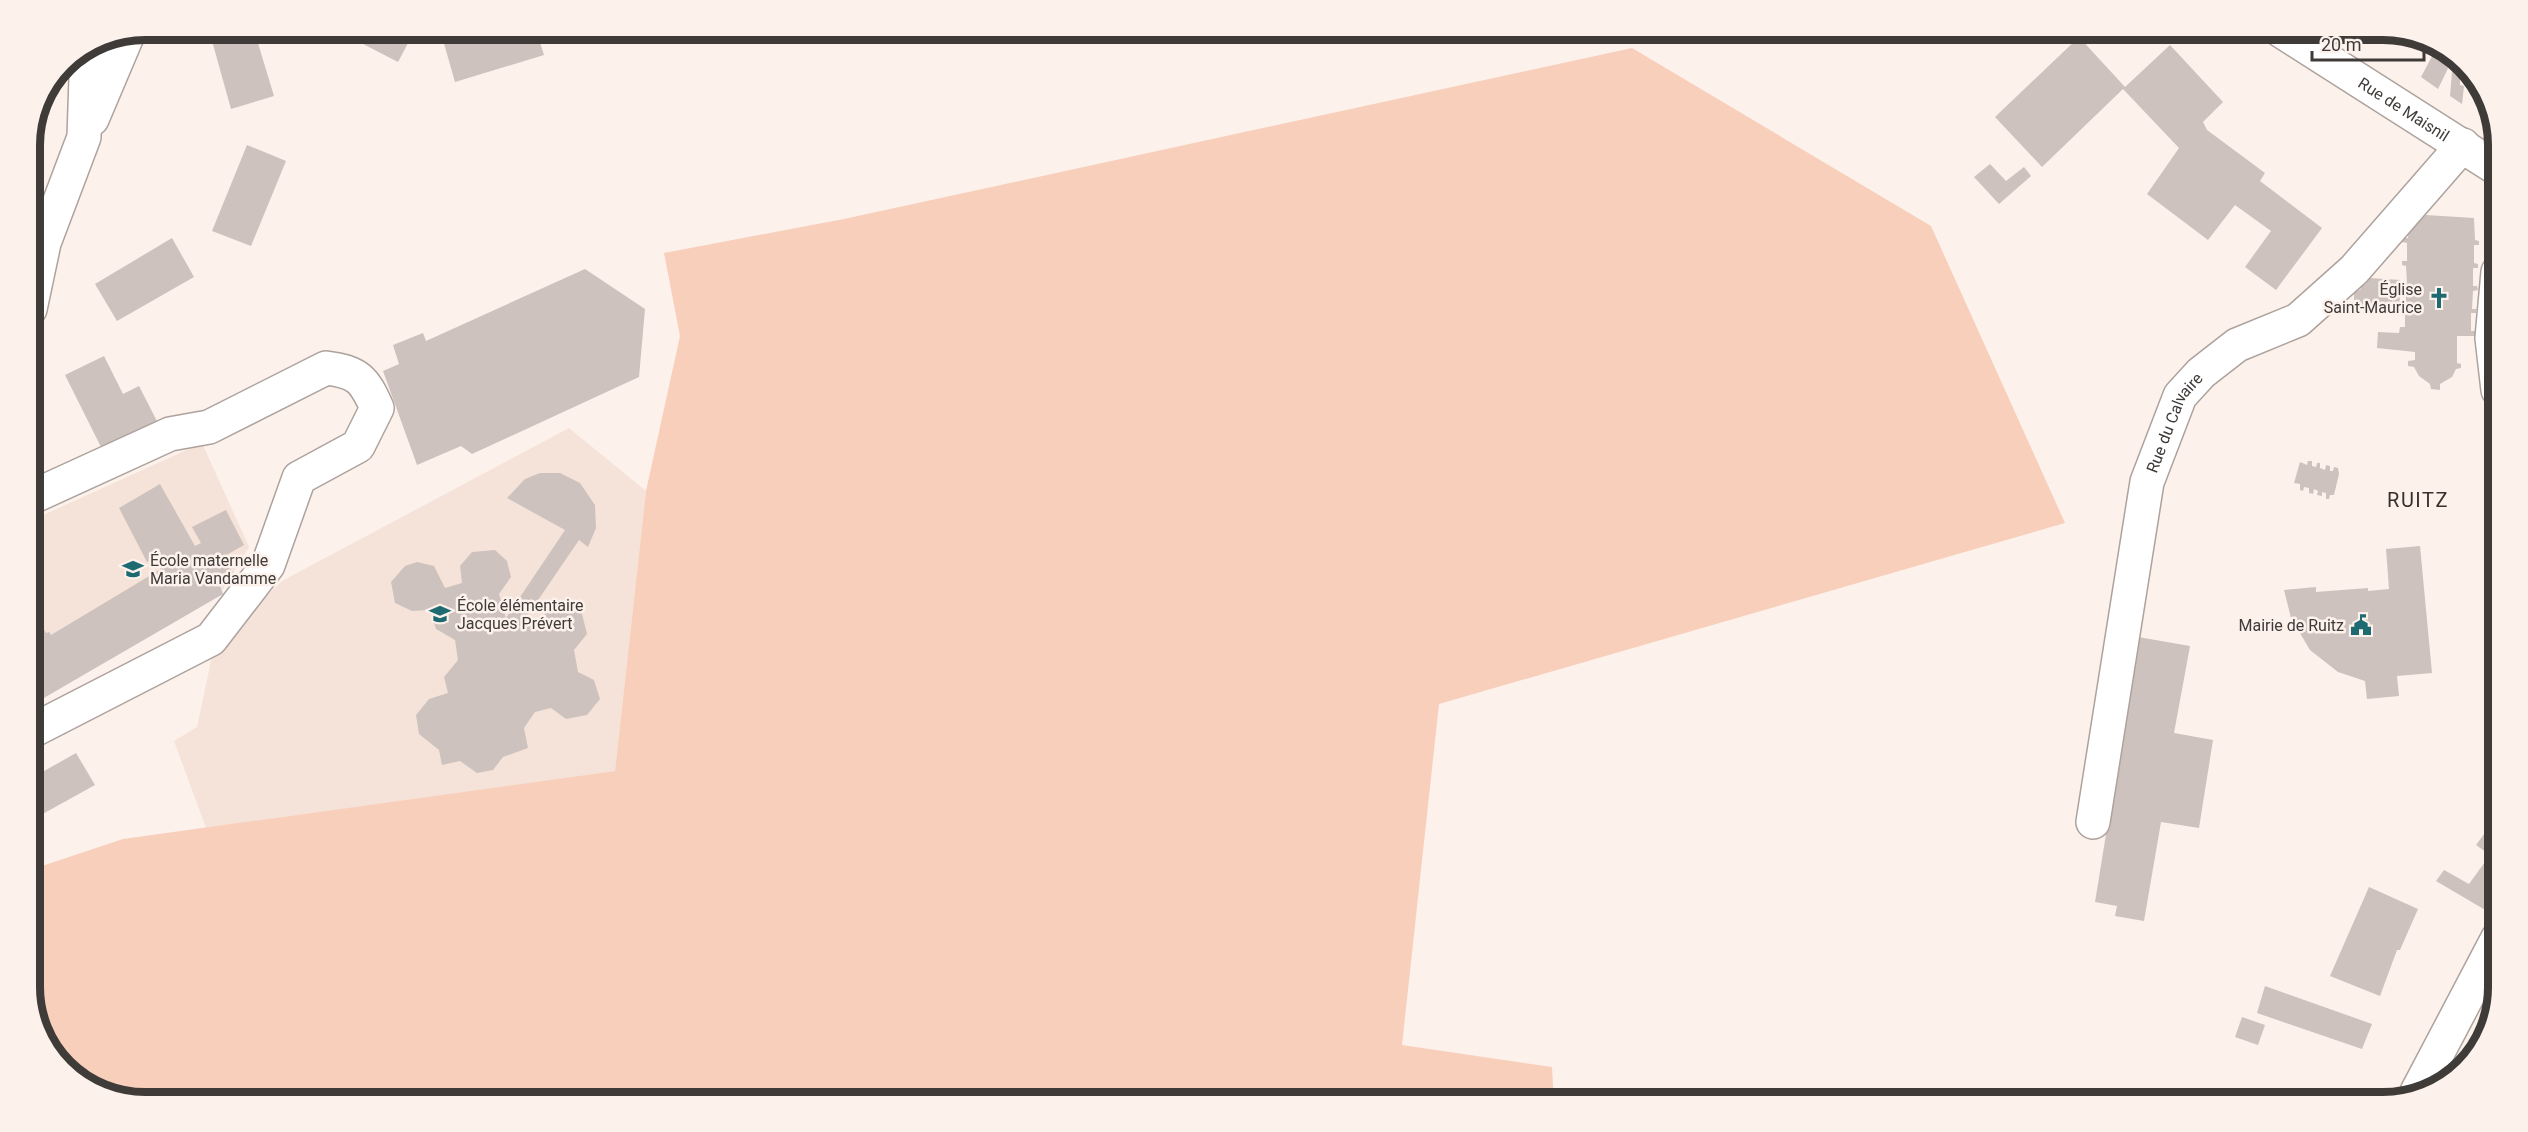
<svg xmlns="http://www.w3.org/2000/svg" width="2528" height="1132" viewBox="0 0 2528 1132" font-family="Roboto,sans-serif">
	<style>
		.built { fill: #f5e3da }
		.green { fill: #f8cfbb }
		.building { fill: #cdc2bd; fill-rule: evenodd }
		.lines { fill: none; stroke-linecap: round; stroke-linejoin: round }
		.minor-casing { stroke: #ada29d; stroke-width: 36 }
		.minor { stroke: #fff; stroke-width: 33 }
		.labels { text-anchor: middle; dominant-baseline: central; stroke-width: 5; stroke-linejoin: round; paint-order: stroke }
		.street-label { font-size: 16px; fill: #3f3b39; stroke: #fcf1eb }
		.poi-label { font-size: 16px; fill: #3f3b39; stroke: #fcf1eb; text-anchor: end }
		.quarter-label { font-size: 20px; letter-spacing: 1.5px; fill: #39302c; stroke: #fcf1eb }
		.rim { fill: none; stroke: #3f3b39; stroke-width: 8 }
	</style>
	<rect width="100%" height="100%" fill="#fcf1eb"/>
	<g class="built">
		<path d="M569 428 646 491 615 771 206 828 174 741 197 727 214 647 282 581Z"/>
		<path d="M202 443 249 547 222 591 30 706V521Z"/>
	</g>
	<path class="green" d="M1632 48 1931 226 2065 523 1439 704 1402 1045 1552 1067 1554 1102H146L101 1093 54 1056 30 994V870L123 839 615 771 646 491 680 336 664 253 844 219Z"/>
	<g class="building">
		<path d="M209 30H254L274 96 231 109Z"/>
		<path d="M336 30H415L398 62Z"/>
		<path d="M474 30H536L544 55 455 82 443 40Z"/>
		<path d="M2079 37 2125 87 2170 45 2223 102 2203 122 2207 130 2265 173 2260 181 2322 228 2276 290 2245 267 2271 231 2235 205 2208 240 2147 194 2179 148 2123 89 2042 167 1995 117Z"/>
		<path d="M2437 47 2452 60 2438 89 2421 77Z"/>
		<path d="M2453 60 2460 66V85L2464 86 2462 104 2450 96Z"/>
		<path d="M247 145 286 161 251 246 212 231Z"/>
		<path d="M1990 164 2006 181 2024 167 2031 176 1999 204 1974 177Z"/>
		<path d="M2410 214 2474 218 2475 240 2479 241V245H2474V263L2478 264V268H2473V286H2477L2478 290 2473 291 2472 309H2476V313H2471V331H2476V336H2457V363L2461 364V368L2456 369 2452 377 2440 384V390L2431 389 2430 384 2419 376 2414 367 2408 366V361L2415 360V352L2377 348 2378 332 2399 333 2400 327H2405V311L2363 310V306L2354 300V293L2361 289 2360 286 2365 285 2370 278 2400 280 2401 284 2407 283 2406 266 2402 265V261H2407V243L2402 242V238H2408ZM2401 288H2406V305L2399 306Z"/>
		<path d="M172 238 194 277 117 321 95 284Z"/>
		<path d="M585 269 645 309 639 377 472 454 461 446 417 465 383 371 399 364 393 345 423 333 426 341Z"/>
		<path d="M104 356 123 394 139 386 160 427 105 455 65 375Z"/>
		<path d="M2308 461H2312V466L2316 467 2317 463H2320V468L2325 470 2326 465 2330 466V471H2333L2334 467 2338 468 2339 474 2334 495H2330L2329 499H2326V493L2322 492V496L2317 495 2318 491 2314 489 2313 494 2309 493V488L2304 487 2303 491 2300 490V484L2294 483 2300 462 2307 465Z"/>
		<path d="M540 473H560L580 483 595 505 596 528 588 547 579 540 519 628 539 624 548 608 568 605 582 614 587 634 574 650 578 672 594 680 600 699 587 715 566 719 551 708 535 712 524 728 528 748 503 757 493 770 477 773 460 761 442 765 439 750 419 734 416 715 429 699 448 693 444 677 458 660 455 640 436 629 430 610 412 611 395 603 391 582 405 566 417 562 434 566 445 588 462 583 460 566 472 552 495 550 507 561 511 577 499 594 506 618 565 530 507 498 525 479Z"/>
		<path d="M160 484 195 546 201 543 192 527 226 510 244 545 223 557 234 574 219 583 223 594 30 706V634L40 623 46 633 49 632 51 635 161 569 156 558 147 562 119 508Z"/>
		<path d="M2420 546 2432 673 2397 676 2399 696 2367 699 2365 681 2338 672 2310 650 2291 618 2284 590 2316 587V592L2368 588V591L2389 589 2386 549Z"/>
		<path d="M2138 637 2190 646 2174 733 2213 740 2199 828 2161 822 2144 921 2115 916 2117 906 2095 902Z"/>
		<path d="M76 753 95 785 30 821V779Z"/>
		<path d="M2498 815V897L2487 911 2436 881 2444 870 2469 884 2490 855 2476 845Z"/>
		<path d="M2369 887 2418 909 2400 950H2397L2380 996 2330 976Z"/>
		<path d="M2265 986 2372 1024 2362 1049 2257 1013Z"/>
		<path d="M2242 1017 2265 1025 2258 1045 2235 1037Z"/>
	</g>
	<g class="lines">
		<defs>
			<g id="minor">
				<path id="s1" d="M2280 30 2498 169"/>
				<path d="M92 119 128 34"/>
				<path d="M2498 272 2492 338 2498 390"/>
				<path d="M30 309 44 243 84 137 87 48"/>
				<path d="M30 498 170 434 209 427 326 368C358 372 364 379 377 408L358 446 299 478 268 565 211 639 30 732"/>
				<path id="s2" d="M2093 822 2147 482 2180 396 2201 373 2237 345 2298 320 2354 270 2463 145"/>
				<path d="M2417 1092 2498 938"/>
			</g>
		</defs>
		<use href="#minor" class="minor-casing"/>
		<use href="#minor" class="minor"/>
	</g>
	<defs>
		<symbol id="church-bare" viewBox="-9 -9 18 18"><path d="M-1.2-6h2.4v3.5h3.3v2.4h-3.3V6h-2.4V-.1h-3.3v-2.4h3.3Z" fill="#1e6a71" stroke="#fcf1eb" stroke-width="2.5" paint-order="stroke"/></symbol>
		<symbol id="school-bare" viewBox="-9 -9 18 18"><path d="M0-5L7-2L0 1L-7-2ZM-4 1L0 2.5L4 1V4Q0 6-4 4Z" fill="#1e6a71" stroke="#fcf1eb" stroke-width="2.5" paint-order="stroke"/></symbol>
		<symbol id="civic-bare" viewBox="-9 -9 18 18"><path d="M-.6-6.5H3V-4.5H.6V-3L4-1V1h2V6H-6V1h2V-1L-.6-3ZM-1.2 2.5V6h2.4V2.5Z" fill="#1e6a71" stroke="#fcf1eb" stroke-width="2.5" paint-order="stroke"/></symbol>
	</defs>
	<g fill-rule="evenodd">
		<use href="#church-bare" x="2424" y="283" width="30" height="30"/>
		<use href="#school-bare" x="118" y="554" width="30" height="30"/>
		<use href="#school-bare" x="425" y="599" width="30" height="30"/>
		<use href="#civic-bare" x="2346" y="610" width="30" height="30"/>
	</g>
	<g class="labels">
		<g class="street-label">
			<text stroke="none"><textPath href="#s1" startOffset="147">Rue de Maisnil</textPath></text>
			<text stroke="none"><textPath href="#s2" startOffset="410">Rue du Calvaire</textPath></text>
		</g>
		<g class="poi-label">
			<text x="2422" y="289">Église<tspan x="2422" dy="18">Saint-Maurice</tspan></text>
			<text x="150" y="560" text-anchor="start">École maternelle<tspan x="150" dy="18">Maria Vandamme</tspan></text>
			<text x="457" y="605" text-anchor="start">École élémentaire<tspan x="457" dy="18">Jacques Prévert</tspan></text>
			<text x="2344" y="625">Mairie de Ruitz</text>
		</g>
		<g class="quarter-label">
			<text x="2418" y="500">RUITZ</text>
		</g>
	</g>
	<path d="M0 0H2528V1132H0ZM145 40H2383A105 105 0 0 1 2488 145V987A105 105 0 0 1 2383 1092H145A105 105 0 0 1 40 987V145A105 105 0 0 1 145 40Z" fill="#fcf1eb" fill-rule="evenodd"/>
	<path class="rim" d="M145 40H2383A105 105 0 0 1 2488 145V987A105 105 0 0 1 2383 1092H145A105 105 0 0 1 40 987V145A105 105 0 0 1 145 40Z"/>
	<path d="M2312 51v9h112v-9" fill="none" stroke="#3f3b39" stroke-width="3"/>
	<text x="2321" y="51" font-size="18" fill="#3f3b39" stroke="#fcf1eb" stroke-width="4.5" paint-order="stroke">20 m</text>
</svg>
